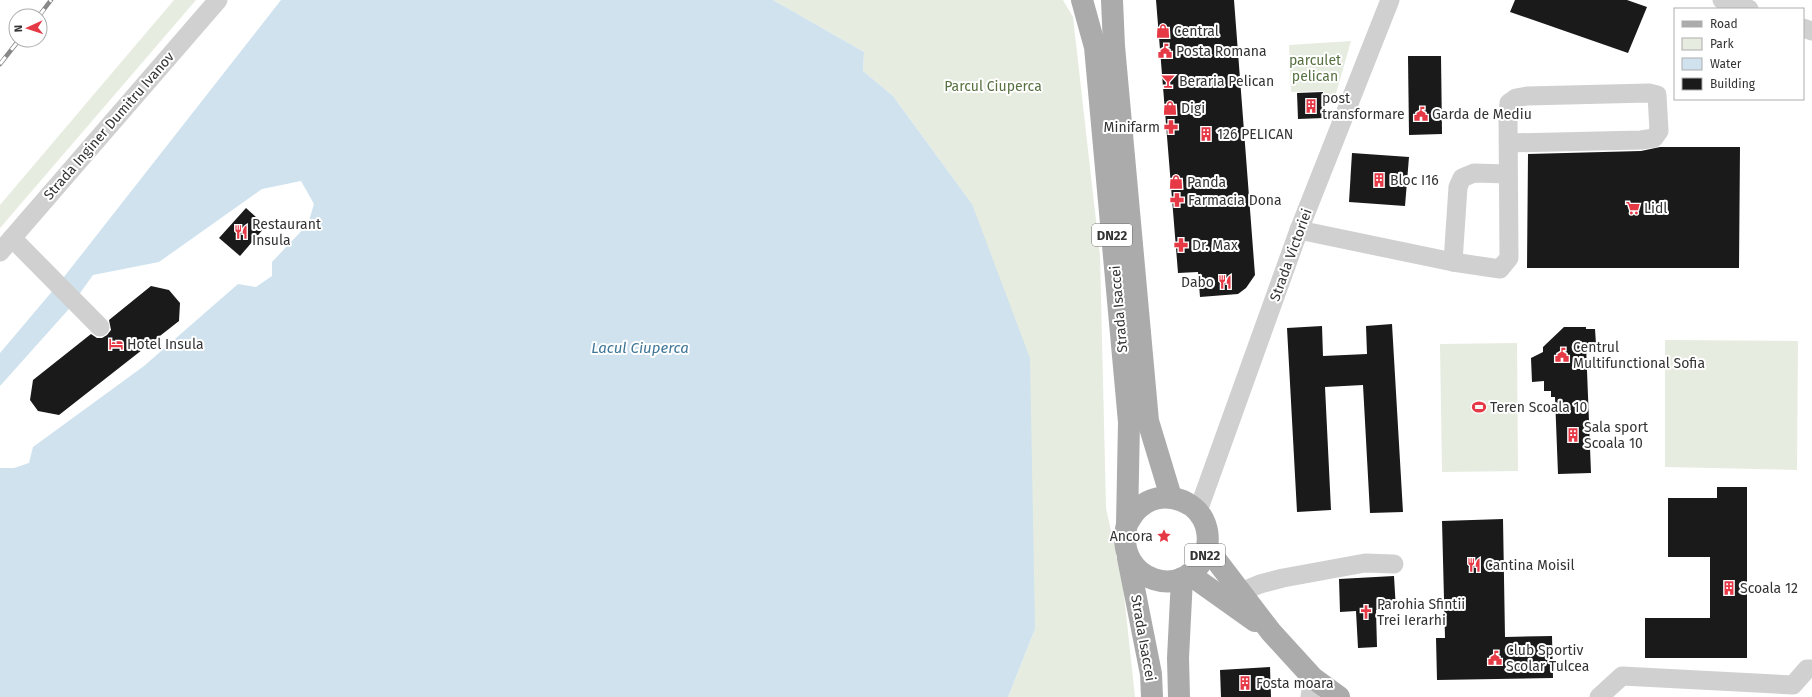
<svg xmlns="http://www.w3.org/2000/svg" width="1812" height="697" viewBox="0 0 1812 697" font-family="'Fira Sans',sans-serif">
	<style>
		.green { fill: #e6ecdf }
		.water { fill: #cfe2ee }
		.building { fill: #1a1a1a }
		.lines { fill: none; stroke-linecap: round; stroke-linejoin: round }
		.minor { stroke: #d0d0d0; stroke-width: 19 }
		.major { stroke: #ababab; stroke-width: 22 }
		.rail-casing { stroke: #888; stroke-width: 4.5 }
		.rail { stroke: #fff; stroke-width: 3; stroke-dasharray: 9; stroke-linecap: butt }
		.labels { text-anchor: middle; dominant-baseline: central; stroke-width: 4; stroke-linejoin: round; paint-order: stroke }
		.shield { fill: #fff; stroke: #707070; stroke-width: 1 }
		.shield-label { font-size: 13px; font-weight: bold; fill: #333 }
		.poi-label { font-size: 14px; fill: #333; stroke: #fff; text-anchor: start }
		.park-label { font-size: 14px; fill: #56703f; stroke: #fff }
		.street-label { font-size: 14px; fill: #333; stroke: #fff }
		.water-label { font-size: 15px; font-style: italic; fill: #3f7597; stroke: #fff }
	</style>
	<rect width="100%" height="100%" fill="#fff"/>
	<g class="green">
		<path d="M174 0H196L0 228V205Z"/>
		<path d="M773 0H1063L1073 17 1100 256 1106 508 1123 586 1135 697H1008L1035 629 972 204 893 96 863 71 864 52Z"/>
		<path d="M1351 41 1333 104H1325L1324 91 1291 92 1289 45Z"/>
		<path d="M1665 340 1798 341 1797 470 1665 467Z"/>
		<path d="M1517 343 1518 471 1442 472 1440 344Z"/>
	</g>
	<path class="water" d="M281 0H773L864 52 863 71 893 96 972 204 1030 358 1035 629 1008 697H0V468H14L29 463 33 447 144 366 238 284 256 287 272 276V262L308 224 314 204 301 181 262 189 159 262 93 275 68 310 0 386V353L60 282Z"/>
	<g class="building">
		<path d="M1156 0H1234L1255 275 1246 288 1238 294 1200 297 1198 272 1178 273Z"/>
		<path d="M1515 0H1627L1647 7 1628 53 1510 12Z"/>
		<path d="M1408 56H1441L1442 134 1409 135Z"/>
		<path d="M1323 92 1324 118 1298 119 1297 93Z"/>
		<path d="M1660 147H1740L1739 268H1527L1528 154 1641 151Z"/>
		<path d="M1352 153 1409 157 1405 206 1349 202Z"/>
		<path d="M246 208 266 226 240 256 219 238Z"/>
		<path d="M151 286 169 290 180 303 179 321 59 415 38 411 30 400 33 380 91 334 97 338H102L107 335 111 330 109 320Z"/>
		<path d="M1392 324 1403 512 1370 513 1363 385 1325 387 1331 510 1297 512 1287 328 1322 326 1323 356 1367 354 1366 326Z"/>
		<path d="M1564 327H1586V329H1595L1596 344 1586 345 1591 473 1558 474 1555 397H1551V391H1544V381L1532 382 1531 358 1543 352V347Z"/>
		<path d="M1717 487H1747V658H1645V618H1710V557H1668V498H1717Z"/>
		<path d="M1503 519 1505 637 1552 636 1553 678 1437 680 1436 638H1445L1442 521Z"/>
		<path d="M1394 576 1396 610H1376L1377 647 1358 648 1356 611 1340 612 1339 579Z"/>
		<path d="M1270 667 1271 697H1221L1220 670Z"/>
	</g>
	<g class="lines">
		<g class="minor">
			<path d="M1722 0 1749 9"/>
			<path d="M1803 28 1812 31"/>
			<path d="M1299 230 1453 262 1500 269 1509 258 1508 115 1509 103 1516 98 1527 96 1649 93 1657 95 1659 131 1654 138 1641 140 1508 143"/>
			<path d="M12 238 100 327"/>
			<path d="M0 252 218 0"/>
			<path d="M1453 262 1458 187 1462 178 1474 173 1508 174"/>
			<path d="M1198 511 1299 230 1390 0"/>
			<path d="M1241 592 1260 584 1283 578 1365 563 1394 564"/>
			<path d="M1310 697 1313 678"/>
			<path d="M1599 697 1622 676 1793 685 1807 669H1812"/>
		</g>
		<g class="major">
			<path d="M1082 0 1095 47 1129 422 1127 524C1112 582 1188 604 1206 552 1209 541 1208 529 1203 519 1191 497 1159 490 1140 507 1134 511 1131 518 1127 524"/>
			<path d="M1112 0 1114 46 1148 421 1171 497"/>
			<path d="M1207 548 1271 632 1313 678 1339 697"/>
			<path d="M1128 558 1151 674 1152 697"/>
			<path d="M1189 574 1255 621"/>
			<path d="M1179 697 1178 658 1182 578"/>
		</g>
		<defs>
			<g id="rail">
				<path d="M39 16 51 0"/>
				<path d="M0 64 19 40"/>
			</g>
		</defs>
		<use href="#rail" class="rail-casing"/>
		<use href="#rail" class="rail"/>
	</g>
	<defs>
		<symbol id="shop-bare" viewBox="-9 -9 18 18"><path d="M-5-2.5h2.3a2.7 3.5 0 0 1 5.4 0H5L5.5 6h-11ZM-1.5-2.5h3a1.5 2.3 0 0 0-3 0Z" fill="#e63946" stroke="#fff" stroke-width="2.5" paint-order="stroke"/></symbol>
		<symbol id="civic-bare" viewBox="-9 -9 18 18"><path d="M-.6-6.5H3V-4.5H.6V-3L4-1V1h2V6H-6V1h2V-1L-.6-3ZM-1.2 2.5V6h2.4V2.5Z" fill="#e63946" stroke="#fff" stroke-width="2.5" paint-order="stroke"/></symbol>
		<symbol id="bar-bare" viewBox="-9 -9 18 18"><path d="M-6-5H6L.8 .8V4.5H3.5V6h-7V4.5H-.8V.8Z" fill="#e63946" stroke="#fff" stroke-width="2.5" paint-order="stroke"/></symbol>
		<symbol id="building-bare" viewBox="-9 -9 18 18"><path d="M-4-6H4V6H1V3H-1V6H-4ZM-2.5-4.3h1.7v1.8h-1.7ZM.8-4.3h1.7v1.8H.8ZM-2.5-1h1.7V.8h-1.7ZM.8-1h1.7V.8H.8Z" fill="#e63946" stroke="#fff" stroke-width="2.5" paint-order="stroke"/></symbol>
		<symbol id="pharmacy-bare" viewBox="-9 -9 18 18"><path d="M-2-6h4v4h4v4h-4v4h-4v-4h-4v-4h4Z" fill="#e63946" stroke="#fff" stroke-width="2.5" paint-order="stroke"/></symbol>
		<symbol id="supermarket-bare" viewBox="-9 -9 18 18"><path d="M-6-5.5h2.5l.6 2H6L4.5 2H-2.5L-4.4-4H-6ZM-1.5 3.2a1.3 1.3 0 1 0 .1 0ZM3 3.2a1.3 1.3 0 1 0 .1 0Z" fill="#e63946" stroke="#fff" stroke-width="2.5" paint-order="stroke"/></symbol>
		<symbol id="restaurant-bare" viewBox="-9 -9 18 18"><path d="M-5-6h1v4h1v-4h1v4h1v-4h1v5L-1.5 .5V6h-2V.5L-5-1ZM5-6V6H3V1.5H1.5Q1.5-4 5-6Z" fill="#e63946" stroke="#fff" stroke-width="2.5" paint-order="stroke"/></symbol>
		<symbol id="hotel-bare" viewBox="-9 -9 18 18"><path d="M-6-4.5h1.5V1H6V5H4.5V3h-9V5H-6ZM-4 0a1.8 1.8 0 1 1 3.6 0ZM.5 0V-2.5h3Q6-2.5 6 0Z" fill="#e63946" stroke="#fff" stroke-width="2.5" paint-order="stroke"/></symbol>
		<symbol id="stadium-bare" viewBox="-9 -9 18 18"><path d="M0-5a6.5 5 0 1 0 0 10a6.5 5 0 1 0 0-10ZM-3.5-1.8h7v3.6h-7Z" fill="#e63946" stroke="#fff" stroke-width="2.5" paint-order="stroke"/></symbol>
		<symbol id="sight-bare" viewBox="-9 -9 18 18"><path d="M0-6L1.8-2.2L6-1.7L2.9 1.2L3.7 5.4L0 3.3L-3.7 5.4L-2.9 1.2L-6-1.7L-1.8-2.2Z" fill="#e63946" stroke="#fff" stroke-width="2.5" paint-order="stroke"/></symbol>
		<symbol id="church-bare" viewBox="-9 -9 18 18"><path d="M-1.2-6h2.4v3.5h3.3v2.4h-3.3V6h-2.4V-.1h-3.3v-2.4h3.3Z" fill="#e63946" stroke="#fff" stroke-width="2.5" paint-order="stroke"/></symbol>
	</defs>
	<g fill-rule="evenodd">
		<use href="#shop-bare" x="1153" y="21" width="20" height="20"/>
		<use href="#civic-bare" x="1155" y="41" width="20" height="20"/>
		<use href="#bar-bare" x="1158" y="71" width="20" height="20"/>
		<use href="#building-bare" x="1301" y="96" width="20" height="20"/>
		<use href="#shop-bare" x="1160" y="98" width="20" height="20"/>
		<use href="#civic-bare" x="1411" y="104" width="20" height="20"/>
		<use href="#pharmacy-bare" x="1161" y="117" width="20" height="20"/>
		<use href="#building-bare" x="1196" y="124" width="20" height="20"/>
		<use href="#building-bare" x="1369" y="170" width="20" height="20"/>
		<use href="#shop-bare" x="1166" y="172" width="20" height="20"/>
		<use href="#pharmacy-bare" x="1167" y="190" width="20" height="20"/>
		<use href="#supermarket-bare" x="1623" y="198" width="20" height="20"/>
		<use href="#restaurant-bare" x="231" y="222" width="20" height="20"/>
		<use href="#pharmacy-bare" x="1171" y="235" width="20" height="20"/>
		<use href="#restaurant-bare" x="1215" y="272" width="20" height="20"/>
		<use href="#hotel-bare" x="106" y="334" width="20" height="20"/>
		<use href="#civic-bare" x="1552" y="345" width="20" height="20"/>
		<use href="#stadium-bare" x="1469" y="397" width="20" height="20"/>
		<use href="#building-bare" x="1563" y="425" width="20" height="20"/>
		<use href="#sight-bare" x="1154" y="526" width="20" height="20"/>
		<use href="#restaurant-bare" x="1464" y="555" width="20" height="20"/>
		<use href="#building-bare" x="1719" y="578" width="20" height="20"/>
		<use href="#church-bare" x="1356" y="602" width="20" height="20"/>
		<use href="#civic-bare" x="1485" y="648" width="20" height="20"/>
		<use href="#building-bare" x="1235" y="673" width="20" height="20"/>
	</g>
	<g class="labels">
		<g class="shield">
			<rect x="1092" y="224" width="40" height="22" rx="3"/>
			<rect x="1185" y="544" width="40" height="22" rx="3"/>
		</g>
		<g class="shield-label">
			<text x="1112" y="235">DN22</text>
			<text x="1205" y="555">DN22</text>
		</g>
		<g class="poi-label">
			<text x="1174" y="31">Central</text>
			<text x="1176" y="51">Posta Romana</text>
			<text x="1179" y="81">Beraria Pelican</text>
			<text x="1322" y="98">post<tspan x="1322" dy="16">transformare</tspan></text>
			<text x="1181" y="108">Digi</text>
			<text x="1432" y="114">Garda de Mediu</text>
			<text x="1160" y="127" text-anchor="end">Minifarm</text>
			<text x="1217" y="134">126 PELICAN</text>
			<text x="1390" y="180">Bloc I16</text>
			<text x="1187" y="182">Panda</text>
			<text x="1188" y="200">Farmacia Dona</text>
			<text x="1644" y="208">Lidl</text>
			<text x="252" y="224">Restaurant<tspan x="252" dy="16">Insula</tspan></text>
			<text x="1192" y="245">Dr. Max</text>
			<text x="1214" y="282" text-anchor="end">Dabo</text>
			<text x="127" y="344">Hotel Insula</text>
			<text x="1573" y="347">Centrul<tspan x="1573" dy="16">Multifunctional Sofia</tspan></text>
			<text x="1490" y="407">Teren Scoala 10</text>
			<text x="1584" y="427">Sala sport<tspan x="1584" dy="16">Scoala 10</tspan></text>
			<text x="1153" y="536" text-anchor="end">Ancora</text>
			<text x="1485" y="565">Cantina Moisil</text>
			<text x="1740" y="588">Scoala 12</text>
			<text x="1377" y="604">Parohia Sfintii<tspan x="1377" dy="16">Trei Ierarhi</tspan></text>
			<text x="1506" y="650">Club Sportiv<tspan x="1506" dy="16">Scolar Tulcea</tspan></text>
			<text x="1256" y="683">Fosta moara</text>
		</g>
		<g class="park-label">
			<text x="1315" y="60">parculet<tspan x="1315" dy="16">pelican</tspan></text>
			<text x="993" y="86">Parcul Ciuperca</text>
		</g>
		<g class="street-label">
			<text transform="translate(109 126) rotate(-49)">Strada Inginer Dumitru Ivanov</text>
			<text transform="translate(1291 255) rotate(-70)">Strada Victoriei</text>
			<text transform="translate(1119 309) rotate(-95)">Strada Isaccei</text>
			<text transform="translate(1143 638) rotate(80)">Strada Isaccei</text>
		</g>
		<g class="water-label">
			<text x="640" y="348">Lacul Ciuperca</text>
		</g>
	</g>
	<rect x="1674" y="8" width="130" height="92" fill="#ffffff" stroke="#adadad"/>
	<rect x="1682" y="21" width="20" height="6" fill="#ababab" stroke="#adadad"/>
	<text x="1710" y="28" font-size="12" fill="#333333">Road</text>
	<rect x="1682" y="38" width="20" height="12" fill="#e6ecdf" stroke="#adadad"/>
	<text x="1710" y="48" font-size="12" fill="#333333">Park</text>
	<rect x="1682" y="58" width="20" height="12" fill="#cfe2ee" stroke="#adadad"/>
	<text x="1710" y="68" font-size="12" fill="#333333">Water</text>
	<rect x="1682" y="78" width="20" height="12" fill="#1a1a1a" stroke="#adadad"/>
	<text x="1710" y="88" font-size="12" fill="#333333">Building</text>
	<g transform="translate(28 28) rotate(267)"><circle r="19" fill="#ffffff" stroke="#adadad"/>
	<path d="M0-3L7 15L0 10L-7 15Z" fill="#e63946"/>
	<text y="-6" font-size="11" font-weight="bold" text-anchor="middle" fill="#333333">N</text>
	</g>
</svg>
